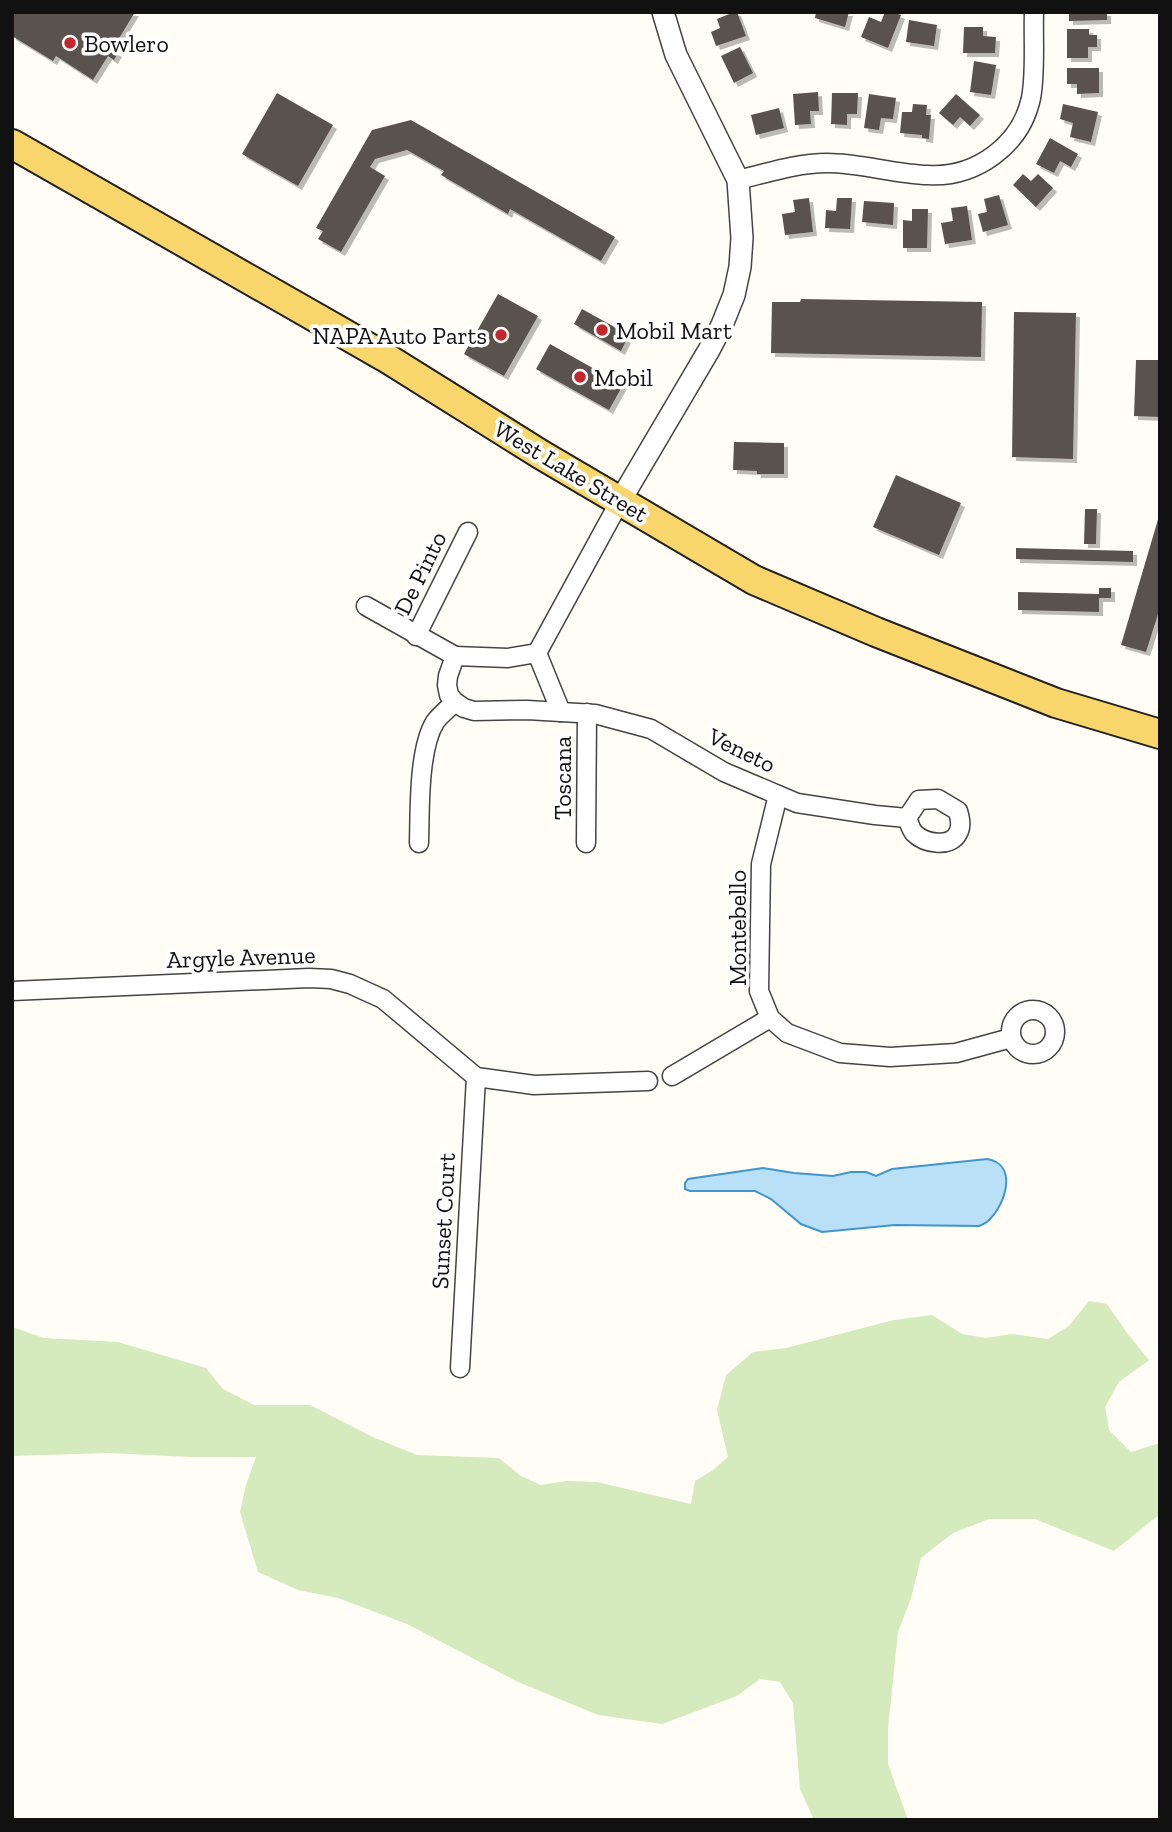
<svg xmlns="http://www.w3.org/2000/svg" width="1172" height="1832" viewBox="0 0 1172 1832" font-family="'Zilla Slab',serif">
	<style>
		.green { fill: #d5ebbd }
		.water { fill: #b9e0f7; stroke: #3f96cf; stroke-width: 2 }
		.building { fill: #5a524d; filter: url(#shadow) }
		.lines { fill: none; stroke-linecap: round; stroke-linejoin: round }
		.minor-casing { stroke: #444; stroke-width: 21 }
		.tertiary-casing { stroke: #444; stroke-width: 24 }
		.primary-casing { stroke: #222; stroke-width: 32 }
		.minor { stroke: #fff; stroke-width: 18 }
		.tertiary { stroke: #fff; stroke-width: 21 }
		.primary { stroke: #f9d66b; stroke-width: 28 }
		.poi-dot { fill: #c4262e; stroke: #fff; stroke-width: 2.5 }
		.labels { text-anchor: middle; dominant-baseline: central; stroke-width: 7; stroke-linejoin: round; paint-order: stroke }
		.poi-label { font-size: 24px; fill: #111; stroke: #fff; text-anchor: start }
		.street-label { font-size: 24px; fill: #111; stroke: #fff }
	</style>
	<defs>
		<filter id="shadow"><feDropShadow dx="4" dy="4" stdDeviation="0" flood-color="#0004"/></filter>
	</defs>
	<rect width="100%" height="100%" fill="#fffdf5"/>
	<path class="green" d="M1089 1301 1107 1304 1127 1333 1149 1360 1119 1382 1105 1407 1109 1430 1131 1452 1160 1443V1514L1114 1551 1035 1519H989L953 1533 921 1558 911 1598 898 1632 888 1728V1764L908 1820H814L800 1789 793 1703 780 1682 760 1679 737 1696 662 1724 598 1715 516 1681 407 1624 338 1598 298 1590 258 1572 240 1512 246 1485 256 1457H191L108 1453 12 1456V1327L44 1338 118 1342 206 1368 223 1389 254 1405H310L375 1438 417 1455 499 1458 521 1476 541 1485 567 1481 597 1482 691 1504 695 1481 713 1470 728 1457 717 1410 726 1375 753 1352 786 1348 894 1320 932 1315 962 1334 986 1338 1012 1334 1048 1339 1069 1326Z"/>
	<path class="water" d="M987 1159C1018 1164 1006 1204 989 1220 987 1223 983 1224 979 1226L895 1225 822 1232 801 1224 771 1199 755 1191H690L685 1189V1183L688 1179 763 1168 794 1173 833 1176 851 1172H866L876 1176 892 1169Z"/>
	<g class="building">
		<path d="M12 12H135L112 50 118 53 114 60 108 56 93 80 56 56 53 61 12 36Z"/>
		<path d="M734 12H737L746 36 716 46 711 32 720 28 717 19Z"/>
		<path d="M816 12H849L845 27 815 18Z"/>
		<path d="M885 12H893L901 15 888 48 861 37 869 17 881 22Z"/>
		<path d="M1069 12H1107V20L1069 21Z"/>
		<path d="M909 20 937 25 934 46 906 42Z"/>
		<path d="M964 27H983V36L996 37 995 53H963Z"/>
		<path d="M1067 29H1089V35H1097V47H1088V58H1067Z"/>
		<path d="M740 47 753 73 734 83 721 56Z"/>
		<path d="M974 61 996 65 991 95 970 92Z"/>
		<path d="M1067 68H1099V93L1077 94V84H1067Z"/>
		<path d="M818 92 819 111H810L811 124 795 125 793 94Z"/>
		<path d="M277 93 333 125 298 186 242 154Z"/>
		<path d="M832 93H858L857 114H847V125L831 124Z"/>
		<path d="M869 94 896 98 893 119 881 118 879 130 864 128Z"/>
		<path d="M956 94 980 115 970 126 960 117 953 125 939 113Z"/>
		<path d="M913 104 927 105 926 115H931L929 139 922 138V135L900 133 902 112H912Z"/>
		<path d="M1063 104 1098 112 1091 142 1070 137 1073 123 1060 119Z"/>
		<path d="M779 108 784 128 756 135 751 115Z"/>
		<path d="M411 120 615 237 601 261 510 209 508 214 441 175 444 171 407 150 375 159 370 167 385 176 341 252 318 239 323 231 316 228 372 130Z"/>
		<path d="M1050 138 1078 154 1071 167 1060 161 1054 173 1036 164Z"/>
		<path d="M1023 174 1031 181 1038 174 1053 188 1036 207 1013 185Z"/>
		<path d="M999 195 1008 225 983 232 978 214 987 212 984 199Z"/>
		<path d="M809 198 813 232 785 235 782 214 795 212 793 200Z"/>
		<path d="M837 198H852L850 229 825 228 826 210 836 211Z"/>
		<path d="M864 201 894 203 893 225 862 222Z"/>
		<path d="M967 206 972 240 945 244 941 223 953 221 951 208Z"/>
		<path d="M912 209H928L927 248H903V220L912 221Z"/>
		<path d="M498 294 538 316 504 376 464 354Z"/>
		<path d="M801 299 982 302 981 357 771 353 772 302H800Z"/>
		<path d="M582 309 629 335 621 351 574 324Z"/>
		<path d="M1014 312 1076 313 1073 459 1012 457Z"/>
		<path d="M550 344 623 385 609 410 536 369Z"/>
		<path d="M1136 360H1160V417L1134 416Z"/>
		<path d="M734 442 784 443V474H757V471L733 470Z"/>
		<path d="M896 475 961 503 939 555 873 527Z"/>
		<path d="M1085 509H1097L1096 544H1084Z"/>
		<path d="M1159 516 1160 608 1146 652 1121 645Z"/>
		<path d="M1016 548 1133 551V562L1016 559Z"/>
		<path d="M1099 588H1111V598H1099V612L1018 610V592L1099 594Z"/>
	</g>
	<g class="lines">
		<defs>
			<g id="minor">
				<path d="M738 180C767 173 797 163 827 163 861 163 894 174 928 175 976 178 1021 145 1031 98 1036 72 1033 39 1034 12"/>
				<path d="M366 606 455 656 448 676 447 685 449 695 455 702 464 708 474 711 527 710 595 714 651 729 724 772 797 803 875 815 907 818C909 822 911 830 914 833 925 844 951 848 958 833 962 826 960 818 958 811L938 799 919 800 907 818"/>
				<path d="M416 636 468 532"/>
				<path d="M537 653 620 501"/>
				<path d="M537 653 561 712"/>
				<path d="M455 656 508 658 537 653"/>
				<path d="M778 795 761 864 759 991 770 1018 787 1033 840 1053 890 1057 956 1053 1011 1038"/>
				<path d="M419 843C420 811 418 750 435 722 440 715 449 708 455 702"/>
				<path d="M586 843 587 713"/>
				<path d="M12 991 309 978 331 979 350 984 383 999 476 1077 534 1085 648 1081"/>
				<circle cx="1033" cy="1032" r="22"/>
				<path d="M672 1076 770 1018"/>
				<path d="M460 1368 476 1077"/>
			</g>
			<path id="tertiary" d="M620 501 709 350 722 325 734 295 740 267 742 238 738 180 676 55 663 12"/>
			<path id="primary" d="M12 144 385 357 540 454 754 580 876 632 1056 703 1160 734"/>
		</defs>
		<use href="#minor" class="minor-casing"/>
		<use href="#tertiary" class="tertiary-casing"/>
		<use href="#primary" class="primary-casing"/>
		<use href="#minor" class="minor"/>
		<use href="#tertiary" class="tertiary"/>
		<use href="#primary" class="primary"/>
	</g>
	<g class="poi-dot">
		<circle cx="70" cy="43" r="7"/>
		<circle cx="602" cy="330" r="7"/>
		<circle cx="501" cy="335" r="7"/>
		<circle cx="580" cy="377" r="7"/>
	</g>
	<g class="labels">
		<g class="poi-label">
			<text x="84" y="43">Bowlero</text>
			<text x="616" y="330">Mobil Mart</text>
			<text x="487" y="335" text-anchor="end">NAPA Auto Parts</text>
			<text x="594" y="377">Mobil</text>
		</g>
		<g class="street-label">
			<text transform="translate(571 471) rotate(31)">West Lake Street</text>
			<text transform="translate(420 573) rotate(-64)">De Pinto</text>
			<text transform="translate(742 750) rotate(26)">Veneto</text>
			<text transform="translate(562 778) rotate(-90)">Toscana</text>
			<text transform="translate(737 928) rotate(-90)">Montebello</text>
			<text transform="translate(241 957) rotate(-2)">Argyle Avenue</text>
			<text transform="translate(443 1221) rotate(-87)">Sunset Court</text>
		</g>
	</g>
	<rect width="1172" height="1832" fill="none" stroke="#111111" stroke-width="28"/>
</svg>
